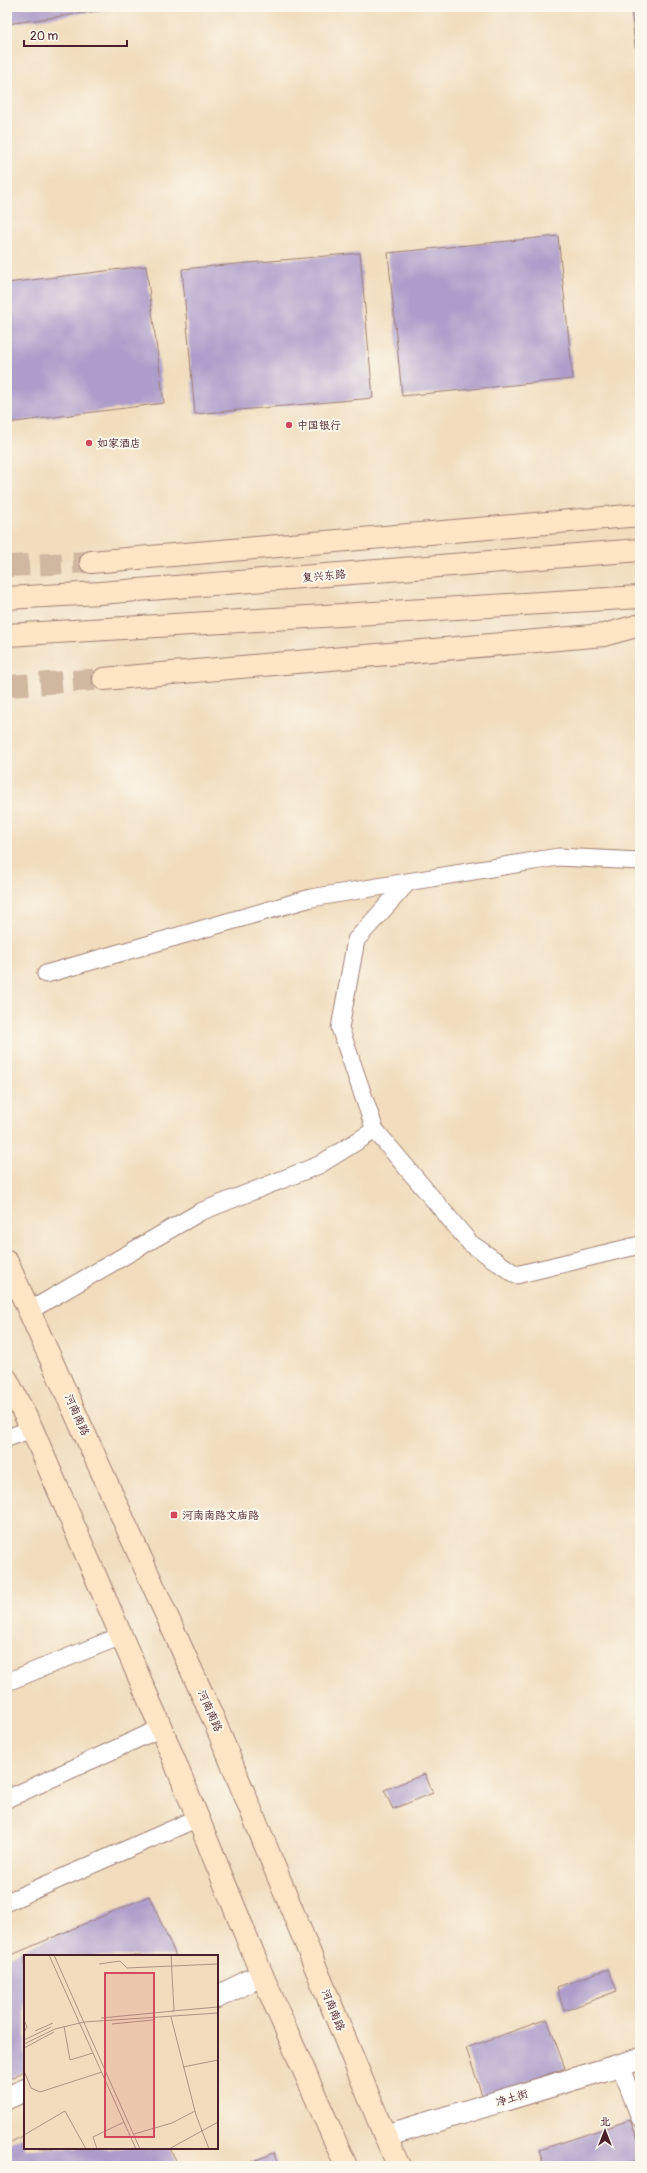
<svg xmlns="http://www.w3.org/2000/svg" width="647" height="2173" viewBox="0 0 647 2173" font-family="Pangolin,'LXGW WenKai TC',sans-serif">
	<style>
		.building { fill: #ae9dca }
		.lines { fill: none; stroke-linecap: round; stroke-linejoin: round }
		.secondary-tunnel { stroke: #d0b7a0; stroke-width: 22; stroke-dasharray: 22 11; stroke-linecap: butt }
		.lane-casing { stroke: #9e7e74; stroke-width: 19 }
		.street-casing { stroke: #9e7e74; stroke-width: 24 }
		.secondary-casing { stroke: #9e7e74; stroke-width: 24 }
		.lane { stroke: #fff; stroke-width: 17 }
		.street { stroke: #fff; stroke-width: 22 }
		.secondary { stroke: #fde5c5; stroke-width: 22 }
		.poi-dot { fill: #d1495b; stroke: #fbf7ec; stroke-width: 1.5 }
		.labels { text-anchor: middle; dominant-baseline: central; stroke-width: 4; stroke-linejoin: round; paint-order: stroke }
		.poi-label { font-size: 11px; fill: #4a1f2b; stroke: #fbf7ec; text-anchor: start }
		.street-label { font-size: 11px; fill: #4a1f2b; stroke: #fbf7ec }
		.inset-road { fill: none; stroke: #ae9183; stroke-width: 1 }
		.view { fill: #d1495b; fill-opacity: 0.15; stroke: #d1495b; stroke-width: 2 }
		.inset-edge { fill: none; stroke: #4a1f2b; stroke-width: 2 }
	</style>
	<rect width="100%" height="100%" fill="#fbf7ec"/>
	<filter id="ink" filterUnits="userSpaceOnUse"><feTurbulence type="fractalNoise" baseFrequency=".025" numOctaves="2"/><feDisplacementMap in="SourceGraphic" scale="8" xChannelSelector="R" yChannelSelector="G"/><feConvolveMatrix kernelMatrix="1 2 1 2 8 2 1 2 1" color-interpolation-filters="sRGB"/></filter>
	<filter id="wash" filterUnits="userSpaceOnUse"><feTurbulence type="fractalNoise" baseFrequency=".012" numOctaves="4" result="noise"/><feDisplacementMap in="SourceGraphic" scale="16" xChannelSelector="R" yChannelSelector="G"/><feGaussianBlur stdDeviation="0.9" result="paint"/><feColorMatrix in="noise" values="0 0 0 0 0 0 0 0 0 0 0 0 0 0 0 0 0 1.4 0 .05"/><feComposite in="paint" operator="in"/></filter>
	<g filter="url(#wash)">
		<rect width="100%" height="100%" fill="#f1ddbd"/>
		<g id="blocks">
			<g class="building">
				<path d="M7 7H119V8L7 24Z"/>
				<path d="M631 7H640V46L635 47Z"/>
				<path d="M558 236 573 379 402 396 388 253Z"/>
				<path d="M360 253 373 398 195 414 182 269Z"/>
				<path d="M146 266 164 403 7 423V283Z"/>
				<path d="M425 1774 433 1793 393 1809 384 1790Z"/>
				<path d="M149 1896 176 1956H25V2071L7 2080V1957Z"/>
				<path d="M608 1969 617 1991 564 2011 557 1987Z"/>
				<path d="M547 2019 565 2068 483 2098 466 2048Z"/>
				<path d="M630 2120 640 2145V2159L618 2166H544L539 2150Z"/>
				<path d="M25 2135V2148H170L178 2166H7V2144Z"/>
				<path d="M273 2153 279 2166H242Z"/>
			</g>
		</g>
	</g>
	<g filter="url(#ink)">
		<use href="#blocks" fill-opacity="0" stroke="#9e7e74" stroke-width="1"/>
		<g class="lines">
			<g class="secondary-tunnel">
				<path d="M7 566 91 562"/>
				<path d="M7 686 104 679"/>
			</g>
			<defs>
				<g id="lane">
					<path d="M408 882 356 940 340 1028 375 1130 470 1243 516 1275 640 1245"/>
					<path d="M46 974 311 898 558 857 640 861"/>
					<path d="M29 1311 200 1212 319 1165 375 1130"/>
					<path d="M7 1438 32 1429"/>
					<path d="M7 1682 121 1636"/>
					<path d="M7 1799 161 1728"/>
					<path d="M7 1902 198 1818"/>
					<path d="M620 2065 640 2118"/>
				</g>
				<g id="street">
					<path d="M217 1997 262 1975"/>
					<path d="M7 2098 25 2090"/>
					<path d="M385 2136 640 2059"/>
				</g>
				<g id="secondary">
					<path d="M91 562 640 515"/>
					<path d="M7 598 100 593 640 550"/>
					<path d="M7 635 640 597"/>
					<path d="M104 679 604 635 640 625"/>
					<path d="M7 1262 213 1718 385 2136 399 2166"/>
					<path d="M7 1380 32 1429 161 1728 262 1975 346 2166"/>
				</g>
			</defs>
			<use href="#lane" class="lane-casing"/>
			<use href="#street" class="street-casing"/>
			<use href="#secondary" class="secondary-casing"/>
			<use href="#lane" class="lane"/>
			<use href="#street" class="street"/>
			<use href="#secondary" class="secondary"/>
		</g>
	</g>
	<g class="poi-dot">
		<circle cx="289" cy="425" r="4"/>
		<circle cx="89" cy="443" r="4"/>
		<rect x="170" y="1511" width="8" height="8" rx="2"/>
	</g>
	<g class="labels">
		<g class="poi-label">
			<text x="297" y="425">中国银行</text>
			<text x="97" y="443">如家酒店</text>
			<text x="182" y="1515">河南南路文庙路</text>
		</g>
		<g class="street-label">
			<text transform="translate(324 576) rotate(-5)">复兴东路</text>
			<text transform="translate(77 1415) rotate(66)">河南南路</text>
			<text transform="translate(210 1711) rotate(66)">河南南路</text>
			<text transform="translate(333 2010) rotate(68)">河南南路</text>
			<text transform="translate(512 2098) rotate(-17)">净土街</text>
		</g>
	</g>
	<g transform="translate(24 1955)">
		<rect width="194" height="194" fill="#f1ddbd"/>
		<path class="inset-road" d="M25 0 112 194M30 0 116 194M147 0 150 56M75 9 96 6 103 13 194 9M148 56 194 52M147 62 172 160 185 194M77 63 150 56M0 65 3 72 0 77M88 69 129 65M40 71 46 105 69 98M11 76 29 68M0 85 27 72M0 89 31 74 60 67 194 58M0 93 30 77M159 112 194 105M0 116 7 133 16 137 78 117M110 179 148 168 171 156M0 180 41 156 62 194M73 194 69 182 100 167M145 194 194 167"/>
		<path class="view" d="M81 18H130V182H81Z"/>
		<rect width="194" height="194" class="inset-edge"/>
	</g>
	<rect width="647" height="2173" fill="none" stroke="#fbf7ec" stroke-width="24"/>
	<g transform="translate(605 2131)" stroke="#fbf7ec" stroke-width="3" paint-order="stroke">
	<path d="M0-3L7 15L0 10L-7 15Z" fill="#4a1f2b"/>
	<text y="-6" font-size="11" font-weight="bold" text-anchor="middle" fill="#4a1f2b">北</text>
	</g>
	<path d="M24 40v6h103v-6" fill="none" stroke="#4a1f2b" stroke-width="2"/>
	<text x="30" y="40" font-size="12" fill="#4a1f2b" stroke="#fbf7ec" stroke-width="3" paint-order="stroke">20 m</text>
</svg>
